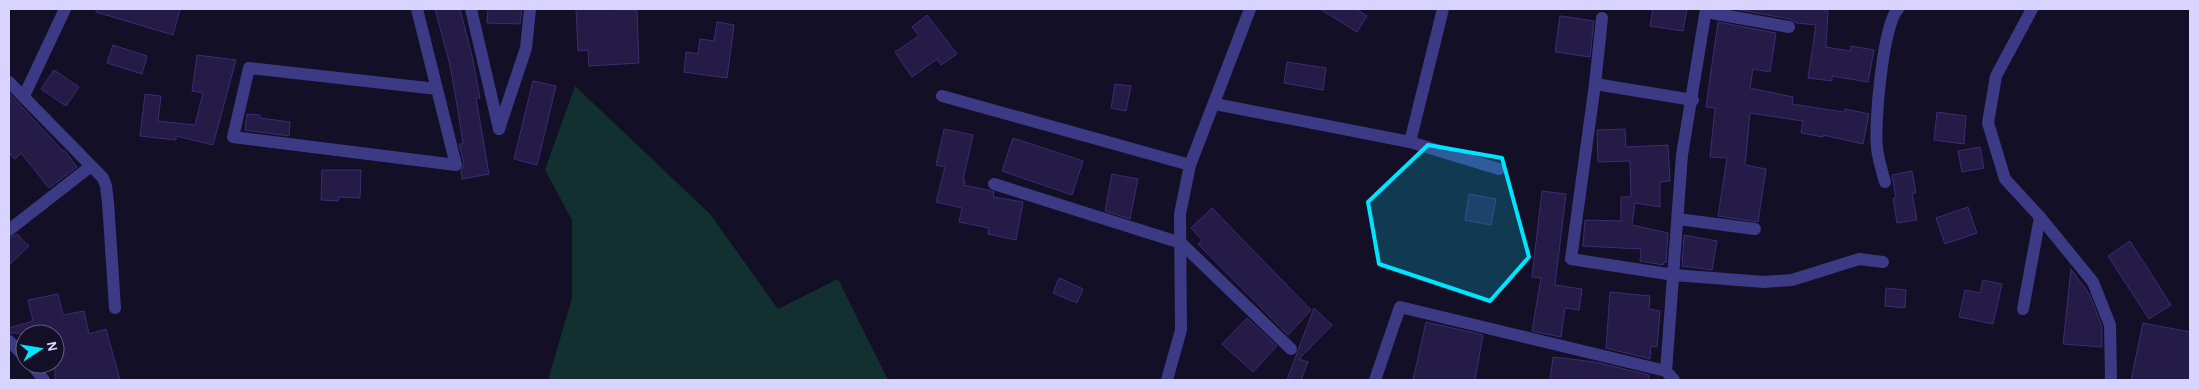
<svg xmlns="http://www.w3.org/2000/svg" width="2199" height="389" viewBox="0 0 2199 389" font-family="'Alegreya Sans',sans-serif">
	<style>
		.green { fill: #12302f }
		.building { fill: #241b47; stroke: #3b2d73 }
		.lines { fill: none; stroke-linecap: round; stroke-linejoin: round }
		.minor { stroke: #3d3a85; stroke-width: 12 }
		.marked { fill: #00e5ff; fill-opacity: 0.2; stroke: #00e5ff; stroke-width: 4; stroke-linejoin: round }
	</style>
	<rect width="100%" height="100%" fill="#130f26"/>
	<path class="green" d="M575 86 710 214 778 309 838 279 888 380H548L572 298V220L545 170Z"/>
	<g class="building">
		<path d="M96 9H180L173 35 96 12Z"/>
		<path d="M435 9H460L472 56 480 98H476L489 174 462 179 461 171 464 163 459 144H463L458 111 450 65Z"/>
		<path d="M488 9H522L520 24 487 23Z"/>
		<path d="M576 9 637 10 639 63 589 66 588 50 578 51Z"/>
		<path d="M1320 9H1356L1367 16 1357 32Z"/>
		<path d="M1653 9H1687L1683 31 1650 26Z"/>
		<path d="M1734 9H1824V11H1828L1826 47 1850 51 1851 46 1874 50 1868 82 1832 76V81L1808 78 1816 25 1796 23 1790 19Z"/>
		<path d="M927 15 957 54 941 65 937 59 912 77 895 52 919 36 912 27Z"/>
		<path d="M1560 16 1594 21 1590 57 1555 52Z"/>
		<path d="M717 22 734 25 727 78 684 72 686 52 698 54 700 39 714 41Z"/>
		<path d="M1718 22 1776 33 1770 72 1753 69 1750 88 1793 97 1792 104 1844 112 1845 109 1869 114 1863 144 1823 135V137L1801 133 1803 121 1750 113 1745 165 1766 169 1758 222 1718 216 1727 158 1710 157 1715 108 1706 107Z"/>
		<path d="M113 45 147 56 142 74 107 63Z"/>
		<path d="M197 55 236 60 213 145 176 136V140L140 136 145 94 161 96 158 121 195 125 203 93 192 91Z"/>
		<path d="M1287 62 1326 68 1323 90 1284 83Z"/>
		<path d="M54 70 79 87 66 106 41 89Z"/>
		<path d="M533 81 556 86 537 165 514 159Z"/>
		<path d="M1115 84 1131 86 1126 111 1111 108Z"/>
		<path d="M9 93 63 151 64 150 77 167 49 188 21 153 15 159 9 153Z"/>
		<path d="M1937 112 1966 116 1964 144 1934 140Z"/>
		<path d="M247 114 260 115V118L290 122 289 136 245 130Z"/>
		<path d="M944 129 973 135 963 180H965L964 185 988 190 994 192 993 197 1023 202 1016 240 988 234 989 228 959 222 962 208 936 202 945 167 936 165Z"/>
		<path d="M1625 129 1626 147 1668 145 1670 181 1660 182V207L1635 203 1632 225 1668 233 1666 263 1664 262 1663 265 1640 261 1641 249 1583 246 1585 220 1621 221V197H1631L1630 161 1598 162 1597 130Z"/>
		<path d="M1013 138 1083 161 1072 195 1002 171Z"/>
		<path d="M1980 147 1984 168 1962 172 1958 151Z"/>
		<path d="M322 170H361L360 198 339 197 338 201 321 200Z"/>
		<path d="M1912 171 1916 193H1912L1917 220 1897 223 1893 198H1896L1892 175Z"/>
		<path d="M1112 174 1138 179 1130 219 1105 211Z"/>
		<path d="M1542 191 1566 194 1555 285 1582 289 1579 310 1565 308 1561 337 1532 331 1541 278 1532 277Z"/>
		<path d="M1469 194 1496 199 1491 225 1465 220Z"/>
		<path d="M1968 207 1977 233 1945 244 1936 218Z"/>
		<path d="M1212 208 1311 310 1288 335 1198 244 1202 240 1191 228Z"/>
		<path d="M17 234 29 246 9 265V238Z"/>
		<path d="M1684 235 1717 241 1712 270 1682 266Z"/>
		<path d="M2130 241 2171 305 2149 319 2108 256Z"/>
		<path d="M2071 269 2090 295 2102 327V347L2063 344Z"/>
		<path d="M1059 278 1083 289 1077 303 1053 293Z"/>
		<path d="M1983 280 2002 284 1993 324 1959 317 1965 290 1980 293Z"/>
		<path d="M1886 288 1906 290 1905 308 1885 306Z"/>
		<path d="M1610 292 1650 296 1649 309 1660 311 1657 347 1651 346 1650 359 1606 348Z"/>
		<path d="M58 294 63 315 84 311 89 334 106 329 120 380H55V334L9 333V328L33 321 28 300Z"/>
		<path d="M1314 308 1332 325 1299 359 1308 362 1301 380H1287Z"/>
		<path d="M1247 318 1277 346 1253 372 1222 344Z"/>
		<path d="M1426 322 1483 335 1475 380H1413Z"/>
		<path d="M2143 323 2190 332V380H2131Z"/>
		<path d="M1553 357 1595 362 1649 375V380H1550Z"/>
	</g>
	<g class="lines">
		<g class="minor">
			<path d="M417 9 456 165 233 137 249 68 437 89"/>
			<path d="M471 9 499 129"/>
			<path d="M2032 9 1996 76 1988 123 2005 179 2040 217 2093 282 2110 325 2111 380"/>
			<path d="M1706 12 1789 27"/>
			<path d="M1602 18 1595 84 1571 259 1674 275 1764 282 1792 280 1859 259 1883 262"/>
			<path d="M9 82 103 178 106 186 108 202 115 308"/>
			<path d="M1595 84 1693 100"/>
			<path d="M24 96 65 9"/>
			<path d="M942 96 1190 165"/>
			<path d="M1215 104 1410 142 1499 169"/>
			<path d="M499 129 526 48 530 9"/>
			<path d="M1410 142 1443 9"/>
			<path d="M1885 182C1882 171 1878 159 1877 148 1874 125 1883 23 1898 9"/>
			<path d="M994 184 1181 243 1291 349"/>
			<path d="M1678 219 1755 229"/>
			<path d="M9 230 91 166"/>
			<path d="M2023 309 2040 217"/>
			<path d="M9 341 25 357"/>
			<path d="M31 364 44 380"/>
			<path d="M1167 380 1181 330 1180 214 1190 165 1250 9"/>
			<path d="M1375 380 1400 307 1666 371"/>
			<path d="M1674 380 1666 371 1682 155 1706 9"/>
		</g>
	</g>
	<path class="marked" d="M1428 145 1502 158 1529 257 1490 301 1379 264 1368 202Z"/>
	<rect width="2199" height="389" fill="none" stroke="#d9d4ff" stroke-width="20"/>
	<g transform="translate(40 349) rotate(78)"><circle r="24" fill="#130f26" stroke="#625e7d"/>
	<path d="M0-4L9 19L0 12L-9 19Z" fill="#00e5ff"/>
	<text y="-8" font-size="14" font-weight="bold" text-anchor="middle" fill="#d9d4ff">N</text>
	</g>
</svg>
